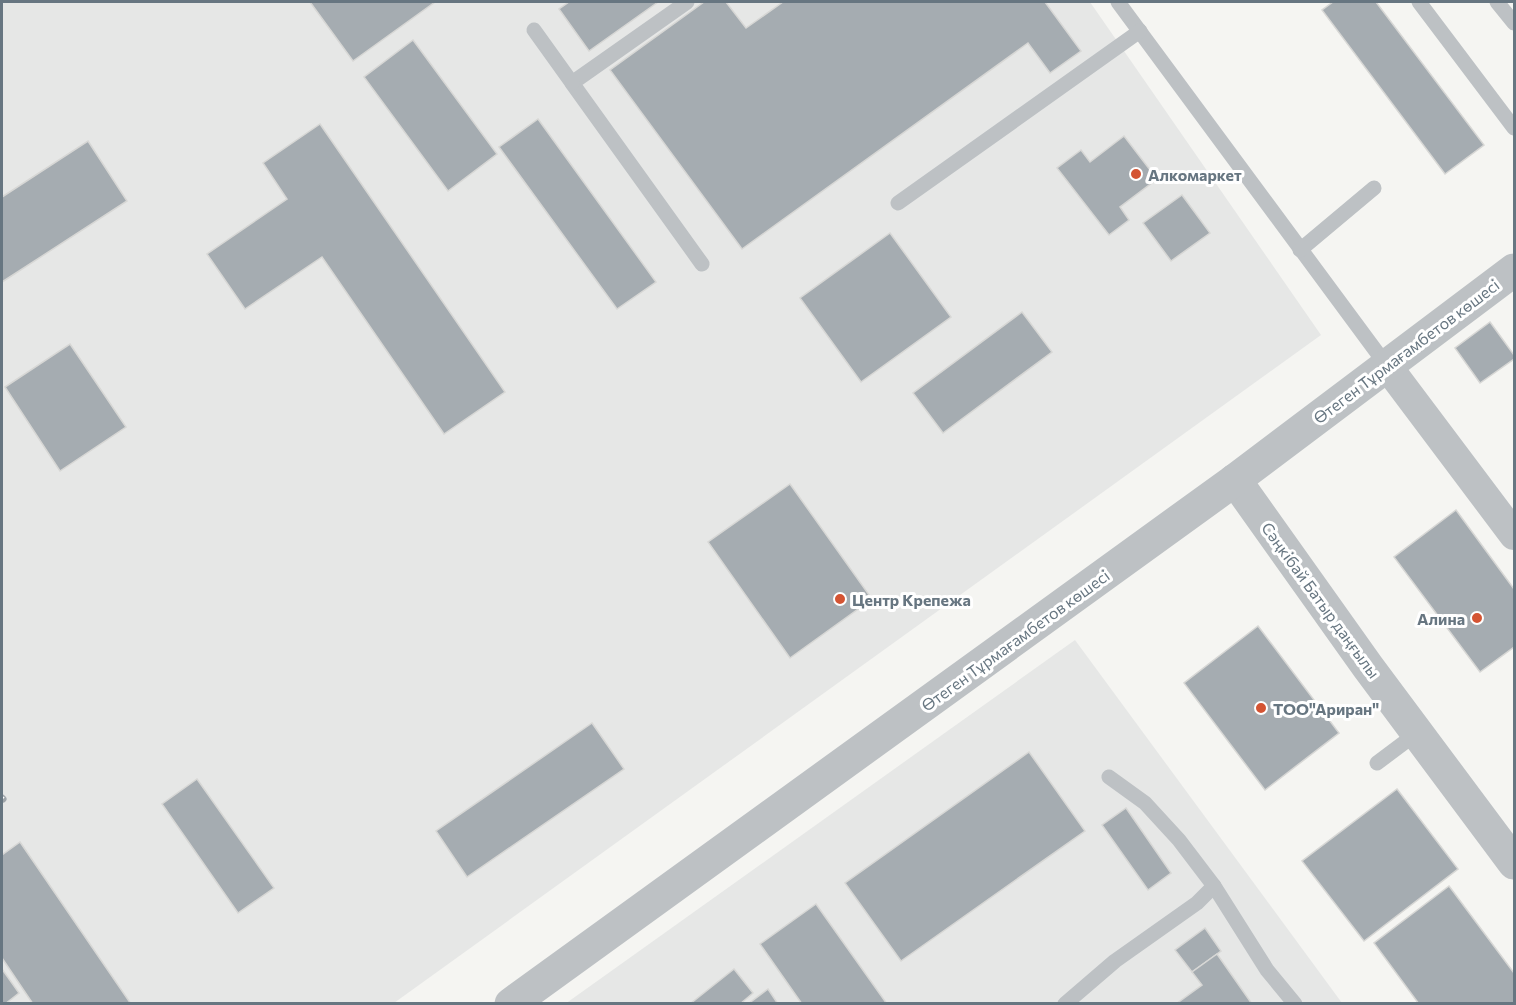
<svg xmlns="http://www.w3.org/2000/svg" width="1516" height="1005" viewBox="0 0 1516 1005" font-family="Commissioner,sans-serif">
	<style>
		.built { fill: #e6e7e6 }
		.building { fill: #a5acb1; stroke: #d7d7d5; stroke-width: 1.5 }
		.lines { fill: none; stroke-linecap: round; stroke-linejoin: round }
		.service { stroke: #bdc1c4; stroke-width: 15 }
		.minor { stroke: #bdc1c4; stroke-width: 30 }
		.tertiary { stroke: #bdc1c4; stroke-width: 33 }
		.rail-casing { stroke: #9fa5aa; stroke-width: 7 }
		.rail { stroke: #fff; stroke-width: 4.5; stroke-dasharray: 14; stroke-linecap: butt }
		.poi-dot { fill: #d45433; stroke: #fff; stroke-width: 2 }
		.labels { text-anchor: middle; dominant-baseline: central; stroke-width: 6; stroke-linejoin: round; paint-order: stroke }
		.poi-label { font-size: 16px; font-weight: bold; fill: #677681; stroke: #fff; text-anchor: start }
		.street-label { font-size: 16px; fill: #677681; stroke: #fff }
	</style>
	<rect width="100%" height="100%" fill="#f5f5f2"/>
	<g class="built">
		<path d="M2 2H1090L1321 335 394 1003 2 1004Z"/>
		<path d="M1075 640 1342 1003 565 1004Z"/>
	</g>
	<g class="building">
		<path d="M310 2H435L353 61Z"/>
		<path d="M569 2H658L589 51 559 9Z"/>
		<path d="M704 2H726L746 28 783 2H1045L1081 51 1050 73 1028 43 742 249 610 70Z"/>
		<path d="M1333 2H1376L1484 145 1445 174 1322 10Z"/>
		<path d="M413 40 497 154 448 191 364 77Z"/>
		<path d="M538 119 656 282 617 309 499 147Z"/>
		<path d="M320 124 505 392 444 434 322 257 245 309 207 254 287 199 263 163Z"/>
		<path d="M1124 136 1157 179 1120 207 1129 220 1109 235 1057 168 1081 150 1090 162Z"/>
		<path d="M88 141 127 201 2 282V197Z"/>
		<path d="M1182 195 1210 233 1171 261 1143 223Z"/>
		<path d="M890 233 951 317 861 382 800 298Z"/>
		<path d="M1022 312 1052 352 943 433 913 393Z"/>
		<path d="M1490 322 1514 355V359L1480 383 1455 348Z"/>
		<path d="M70 344 126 427 60 471 5 387Z"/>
		<path d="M790 484 872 599 790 658 708 542Z"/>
		<path d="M1456 510 1514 589V647L1480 672 1394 557Z"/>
		<path d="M1258 626 1339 733 1265 790 1184 683Z"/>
		<path d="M592 723 624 769 467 877 436 831Z"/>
		<path d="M1029 752 1085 831 901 961 845 883Z"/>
		<path d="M197 779 274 888 238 913 162 804Z"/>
		<path d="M1397 789 1458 869 1364 941 1302 861Z"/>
		<path d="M1126 808 1171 873 1148 890 1102 825Z"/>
		<path d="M20 842 131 1004H33L2 958V855Z"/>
		<path d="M1449 886 1514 973V1004H1419L1374 943Z"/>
		<path d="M816 904 887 1004H802L760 944Z"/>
		<path d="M1205 928 1221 951 1192 972 1175 950Z"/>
		<path d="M1217 954 1252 1004H1176L1202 985 1192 972Z"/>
		<path d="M2 969 19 993 5 1004H2Z"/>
		<path d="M734 969 753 993 740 1004H690Z"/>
		<path d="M768 989 778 1004H748Z"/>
	</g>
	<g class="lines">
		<g class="service">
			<path d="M687 2 572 83 702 264"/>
			<path d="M1118 2 1387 366"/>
			<path d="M1419 2 1514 128"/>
			<path d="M1497 2 1514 23"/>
			<path d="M534 30 572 83"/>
			<path d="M898 203 1140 31"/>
			<path d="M1300 250 1374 188"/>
			<path d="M1377 763 1417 733"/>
			<path d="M1109 777 1145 803 1179 840 1214 886 1267 970 1295 1004"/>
			<path d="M1065 1004 1115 961 1197 903 1214 886"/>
		</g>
		<path class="minor" d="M1387 366 1514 535"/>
		<g class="tertiary">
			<path d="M1235 480 1368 667 1514 863"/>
			<path d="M511 1004 1235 480 1514 270"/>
		</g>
		<defs>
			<path id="rail" d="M2 798 3 799"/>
		</defs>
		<use href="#rail" class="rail-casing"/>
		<use href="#rail" class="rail"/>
	</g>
	<g class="poi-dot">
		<circle cx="1136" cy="174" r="6"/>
		<circle cx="840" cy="599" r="6"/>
		<circle cx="1477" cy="618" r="6"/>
		<circle cx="1261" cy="708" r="6"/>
	</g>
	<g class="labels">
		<g class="poi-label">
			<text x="1148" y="174">Алкомаркет</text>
			<text x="852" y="599">Центр Крепежа</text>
			<text x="1465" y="618" text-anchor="end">Алина</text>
			<text x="1273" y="708">ТОО"Ариран"</text>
		</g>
		<g class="street-label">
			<text transform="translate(1406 351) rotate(-37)">Өтеген Тұрмағамбетов көшесі</text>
			<text transform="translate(1321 600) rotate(54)">Сәңкібай Батыр даңғылы</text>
			<text transform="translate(1015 640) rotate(-36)">Өтеген Тұрмағамбетов көшесі</text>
		</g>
	</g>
	<rect width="1516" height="1005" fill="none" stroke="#677681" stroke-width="6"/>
</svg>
